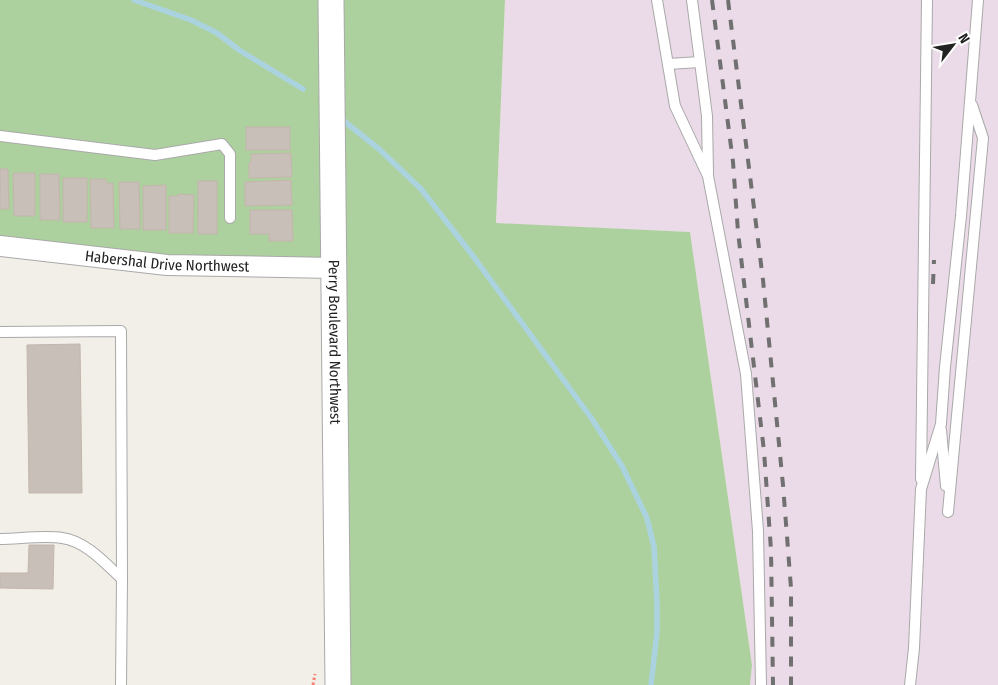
<svg xmlns="http://www.w3.org/2000/svg" width="998" height="685" viewBox="0 0 998 685" font-family="'Fira Sans Condensed',sans-serif">
	<style>
		.industrial { fill: #ebdbe8 }
		.forest { fill: #add19e }
		.lines { fill: none; stroke-linecap: round; stroke-linejoin: round }
		.stream { stroke: #aad3df; stroke-width: 5.5 }
		.building { fill: #c7bfb8; stroke: #c4b6ab }
		.service-casing { stroke: #a9a9a9; stroke-width: 12 }
		.minor-casing { stroke: #a9a9a9; stroke-width: 22 }
		.tertiary-casing { stroke: #a9a9a9; stroke-width: 27 }
		.path { stroke: #fa8072; stroke-width: 3; stroke-dasharray: 2.5 2.5; stroke-linecap: butt }
		.service { stroke: #fff; stroke-width: 10 }
		.minor { stroke: #fff; stroke-width: 20 }
		.tertiary { stroke: #fff; stroke-width: 25 }
		.rail { stroke: #707070; stroke-width: 4; stroke-dasharray: 10 10; stroke-linecap: butt }
		.labels { text-anchor: middle; dominant-baseline: central; stroke-width: 5; stroke-linejoin: round; paint-order: stroke }
		.street-label { font-size: 15px; fill: #222; stroke: #fff }
	</style>
	<rect width="100%" height="100%" fill="#f2efe9"/>
	<path class="industrial" d="M505 0H998V685H750L752 665 690 232 496 224Z"/>
	<path class="forest" d="M0 0H505L496 223 690 232 752 665 750 685H338L325 258 125 262 0 241Z"/>
	<g class="lines">
		<g class="stream">
			<path d="M134 0 191 20 217 33 239 50 303 89"/>
			<path d="M339 117 379 149 421 189 473 256 592 419 622 466 647 518 654 547 657 603V632L651 685"/>
		</g>
	</g>
	<g class="building">
		<rect x="246" y="127" width="44" height="23"/>
		<path d="M291 153 292 177 249 178V163L251 162V154Z"/>
		<path d="M0 167 1 169H8L9 209H0Z"/>
		<path d="M13 173H35V216H14Z"/>
		<path d="M40 174H59L60 220H40Z"/>
		<rect x="63" y="178" width="24" height="44"/>
		<path d="M90 179H106V183H113L114 228H91Z"/>
		<path d="M291 180 292 205 245 206V182Z"/>
		<rect x="198" y="181" width="19" height="53"/>
		<path d="M119 182H139L140 229H120Z"/>
		<path d="M166 185V230H143V186Z"/>
		<path d="M178 194 194 195 193 233H169V196H178Z"/>
		<path d="M250 210H292L293 241H269V234H250Z"/>
		<path d="M80 344 82 493H29L27 345Z"/>
		<path d="M29 545H54L53 589 0 588V573H28Z"/>
	</g>
	<g class="lines">
		<defs>
			<g id="service">
				<path d="M657 0 675 106 708 176 746 374 758 531 761 685"/>
				<path d="M692 0 707 116 708 173"/>
				<path d="M668 64 700 62"/>
				<path d="M0 136 155 155 222 144 230 154V218"/>
				<path d="M0 332 121 331 122 579"/>
				<path d="M941 430 946 486"/>
				<path d="M921 479 927 0"/>
				<path d="M948 512 983 138 972 105"/>
				<path d="M0 539C18 539 45 535 62 538 86 541 106 564 122 579L121 685"/>
				<path d="M910 685 914 648 921 489 941 424 945 367 961 216 978 0"/>
			</g>
			<g id="minor">
				<path id="s1" d="M0 246 167 265 334 268"/>
			</g>
			<g id="tertiary">
				<path id="s2" d="M331 0 338 685"/>
			</g>
		</defs>
		<use href="#service" class="service-casing"/>
		<use href="#minor" class="minor-casing"/>
		<use href="#tertiary" class="tertiary-casing"/>
		<path class="path" d="M313 685 315 674"/>
		<use href="#service" class="service"/>
		<use href="#minor" class="minor"/>
		<use href="#tertiary" class="tertiary"/>
		<g class="rail">
			<path d="M712 0 733 162 738 232 764 451 771 550 773 685"/>
			<path d="M728 0 763 280 783 485 791 588V685"/>
			<path d="M933 284 934 260"/>
		</g>
	</g>
	<g class="labels">
		<g class="street-label">
			<text stroke="none"><textPath href="#s1" startOffset="168">Habershal Drive Northwest</textPath></text>
			<text stroke="none"><textPath href="#s2" startOffset="342">Perry Boulevard Northwest</textPath></text>
		</g>
	</g>
	<g transform="translate(953 45) rotate(59)" stroke="#ffffff" stroke-width="4" paint-order="stroke">
	<path d="M0-4L9 19L0 12L-9 19Z" fill="#222222"/>
	<text y="-8" font-size="14" font-weight="bold" text-anchor="middle" fill="#222222">N</text>
	</g>
</svg>
